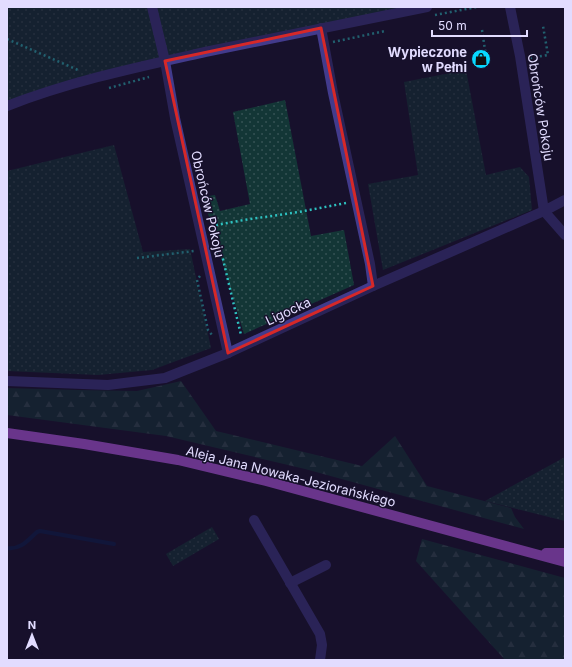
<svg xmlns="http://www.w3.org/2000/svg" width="572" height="667" viewBox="0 0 572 667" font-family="Inter,sans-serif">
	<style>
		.green { fill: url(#green-dots) }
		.forest { fill: url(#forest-firs) }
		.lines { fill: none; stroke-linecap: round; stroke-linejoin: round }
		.stream { stroke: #0a1e4c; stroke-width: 4 }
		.path { stroke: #2ec1c0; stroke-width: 2.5; stroke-dasharray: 2 3; stroke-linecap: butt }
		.minor { stroke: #423b8c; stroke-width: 10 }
		.primary { stroke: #cd63ff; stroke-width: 10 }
		.marked { fill: none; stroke: #d62828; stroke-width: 3; stroke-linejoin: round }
		.labels { text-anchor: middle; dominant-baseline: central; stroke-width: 3; stroke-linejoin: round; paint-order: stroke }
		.poi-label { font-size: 13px; font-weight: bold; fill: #e2dcff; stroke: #17112c; text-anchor: end }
		.street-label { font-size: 13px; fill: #e2dcff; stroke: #17112c }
	</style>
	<defs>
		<pattern id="green-dots" width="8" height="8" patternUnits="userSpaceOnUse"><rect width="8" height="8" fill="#133636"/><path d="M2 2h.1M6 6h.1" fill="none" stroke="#355254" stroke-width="1.8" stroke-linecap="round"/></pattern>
		<pattern id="forest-firs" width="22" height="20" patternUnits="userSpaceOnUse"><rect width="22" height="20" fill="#133636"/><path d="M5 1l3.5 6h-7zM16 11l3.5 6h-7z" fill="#355254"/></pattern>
	</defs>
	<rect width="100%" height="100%" fill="#17112c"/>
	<g class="green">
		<path d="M7 7H427L165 61 7 107Z"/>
		<path d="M466 70 486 175 520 167 529 177 532 210 383 270 368 184 418 175 404 82Z"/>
		<path d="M285 100 311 236 344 230 354 285 244 334 203 197 215 195 220 211 250 204 233 112Z"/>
		<path d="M114 145 143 252 190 249 211 348 152 370 98 375 7 371V171Z"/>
		<path d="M565 457V521L485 501Z"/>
		<path d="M212 527 219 539 173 566 166 554Z"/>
	</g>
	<g class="forest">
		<path d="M181 381 216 431 362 466 395 436 427 486 511 508 515 517 524 529 305 469 166 436 7 415V388L78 390 137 391Z"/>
		<path d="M422 539 565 578V660H505L416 561Z"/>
	</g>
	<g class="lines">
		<path class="stream" d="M7 548C21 550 28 540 37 532L40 531 114 544"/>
		<g class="path">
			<path d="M435 15 477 7"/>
			<path d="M482 30 487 63"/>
			<path d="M7 39 78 70"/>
			<path d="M333 42 385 31"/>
			<path d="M530 58 548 55 543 26"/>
			<path d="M109 88 149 77"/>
			<path d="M211 226 244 220 299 212 346 203"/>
			<path d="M216 253 222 255 241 335"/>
			<path d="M137 258 194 251"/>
			<path d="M200 276 197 280 208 330 212 335"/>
		</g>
		<g class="minor">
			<path d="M152 7 165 61 175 118 228 353"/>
			<path d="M510 7 520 56 544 211 565 235"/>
			<path d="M321 28 333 93 370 264 373 286"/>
			<path d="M7 106C71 81 138 67 205 52 279 37 353 22 427 7"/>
			<path d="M7 381 108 385 165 378 228 353 373 286 544 211 565 200"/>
			<path d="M254 520 320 634 322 645 320 660"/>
			<path d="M290 583 326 565"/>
		</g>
		<g class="primary">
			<path d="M7 433 84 444 178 460 266 481 565 562"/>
			<path d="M546 553H565"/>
		</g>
	</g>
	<path d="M0 0H572V667H0ZM321 28 373 286 228 353 165 61Z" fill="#17112c" fill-opacity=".55" fill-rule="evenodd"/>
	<path class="marked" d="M321 28 373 286 228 353 165 61Z"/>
	<defs>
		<symbol id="shop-disc" viewBox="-11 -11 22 22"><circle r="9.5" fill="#08d9ff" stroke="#17112c"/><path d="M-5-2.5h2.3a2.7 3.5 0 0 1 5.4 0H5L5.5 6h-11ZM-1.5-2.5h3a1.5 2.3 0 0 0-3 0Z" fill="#111"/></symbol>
	</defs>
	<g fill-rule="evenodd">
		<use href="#shop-disc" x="470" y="48" width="22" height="22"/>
	</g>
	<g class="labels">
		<g class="poi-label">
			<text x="467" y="52">Wypieczone<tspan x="467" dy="15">w Pełni</tspan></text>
		</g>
		<g class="street-label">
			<text transform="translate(541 107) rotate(81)">Obrońców Pokoju</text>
			<text transform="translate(208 204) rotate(77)">Obrońców Pokoju</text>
			<text transform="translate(288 311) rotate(-25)">Ligocka</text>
			<text transform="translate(291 476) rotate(14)">Aleja Jana Nowaka-Jeziorańskiego</text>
		</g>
	</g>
	<rect width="572" height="667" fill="none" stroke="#e2dcff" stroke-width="16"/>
	<g transform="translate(32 635)" stroke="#17112c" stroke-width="3" paint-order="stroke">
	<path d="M0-3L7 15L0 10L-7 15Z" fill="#e2dcff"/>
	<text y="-6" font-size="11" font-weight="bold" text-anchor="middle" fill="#e2dcff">N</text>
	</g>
	<path d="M432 30v6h95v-6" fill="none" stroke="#e2dcff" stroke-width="2"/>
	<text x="438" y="30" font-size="12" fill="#e2dcff" stroke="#17112c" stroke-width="3" paint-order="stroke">50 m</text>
</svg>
